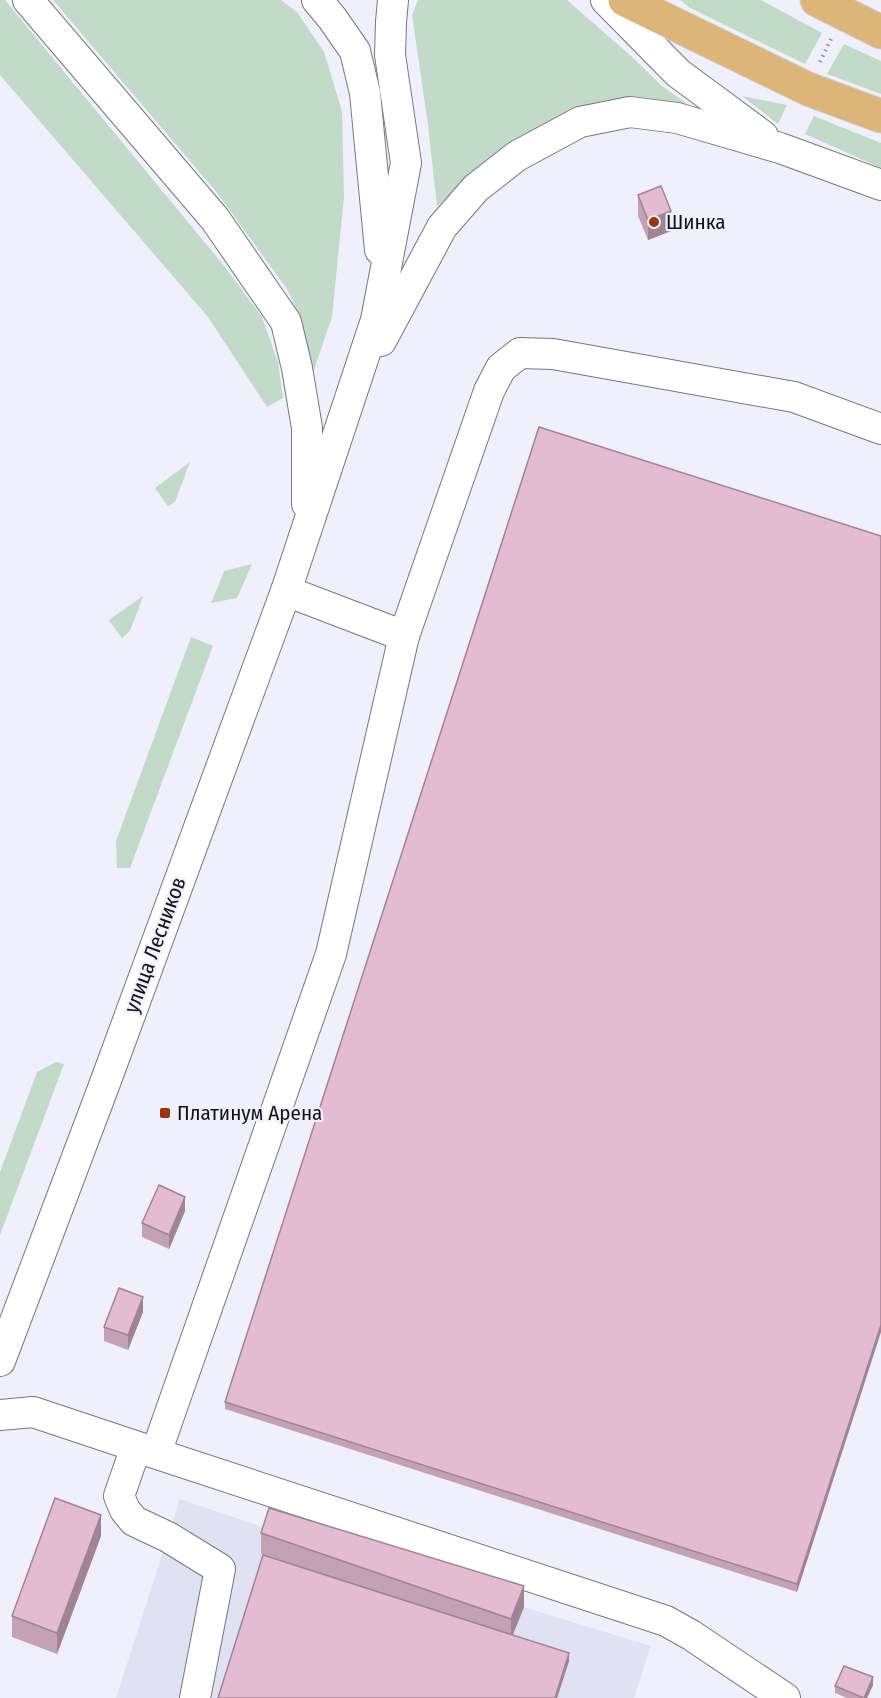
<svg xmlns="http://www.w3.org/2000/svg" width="881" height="1698" viewBox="0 0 881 1698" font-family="'Fira Sans Condensed',sans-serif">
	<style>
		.built { fill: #e0e2f4 }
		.green { fill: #c1dbc8 }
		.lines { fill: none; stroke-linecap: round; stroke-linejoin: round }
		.minor-casing { stroke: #767681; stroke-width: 32 }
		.major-casing { stroke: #d0d0d0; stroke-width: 35 }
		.path { stroke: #96979f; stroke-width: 4; stroke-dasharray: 1.5 4.5; stroke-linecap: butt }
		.minor { stroke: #fff; stroke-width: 30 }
		.major { stroke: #deb579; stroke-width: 33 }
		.wall { fill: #c4a2b4 }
		.shaded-wall { fill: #a08492 }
		.building { fill: #e4bcd1; stroke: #a08492; stroke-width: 1.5 }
		.poi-dot { fill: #9b360b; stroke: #eff0fc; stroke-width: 2 }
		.labels { text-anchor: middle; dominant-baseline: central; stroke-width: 4.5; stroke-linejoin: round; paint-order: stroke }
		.poi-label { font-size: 21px; fill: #121216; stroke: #eff0fc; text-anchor: start }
		.street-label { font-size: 21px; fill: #121216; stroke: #eff0fc }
	</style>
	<rect width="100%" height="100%" fill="#eff0fc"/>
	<path class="built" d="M180 1499 269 1529 651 1646 634 1698H116Z"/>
	<g class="green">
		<path d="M0 0H5L225 267 262 317 278 362 283 398 267 407 208 317 0 75Z"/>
		<path d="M53 0H281L297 12 324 52 342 111 344 197 332 317 313 373 299 315 287 289 218 194Z"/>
		<path d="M418 0H567L631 56 662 86 686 103 680 110 628 98 602 101 563 115 470 175 437 207 428 125 412 15Z"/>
		<path d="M680 0H761L822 33 805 64 690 8Z"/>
		<path d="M844 44 881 61V94L827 74Z"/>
		<path d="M742 96 787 105 778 124Z"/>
		<path d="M814 116 881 143V168L805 134Z"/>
		<path d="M190 462 175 502 168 506 155 488Z"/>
		<path d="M252 564 237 598 211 603 224 571Z"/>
		<path d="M143 596 130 631 122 638 109 620Z"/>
		<path d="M191 637 213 646 130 868H117L116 841Z"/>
		<path d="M56 1062 64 1064 0 1235V1172L37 1072Z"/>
	</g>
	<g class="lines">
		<defs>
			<g id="minor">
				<path d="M28 0 215 219 286 322 297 368 307 428V504"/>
				<path d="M317 0 332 18 355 51 365 93 380 250"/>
				<path d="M606 0 678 73 763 136"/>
				<path d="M381 341 442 227 476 188 517 156 580 122 630 112 677 118 780 148 881 185"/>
				<path d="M404 636 489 391 501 368 520 353 553 354 794 397 881 429"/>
				<path d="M0 1361 105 1083 286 591 376 320 406 163 390 55 391 22 393 0"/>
				<path d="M0 1415 33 1412 156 1453 331 954 404 636 286 591"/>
				<path d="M195 1698 220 1569 168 1537 134 1521 125 1510 119 1496 136 1447 666 1621 691 1635 785 1698"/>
			</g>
			<g id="major">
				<path d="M625 0 808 89 881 116"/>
				<path d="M817 0 881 32"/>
			</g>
		</defs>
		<use href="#minor" class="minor-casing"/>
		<use href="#major" class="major-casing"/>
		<path class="path" d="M820 62 831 39"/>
		<use href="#minor" class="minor"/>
		<use href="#major" class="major"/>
	</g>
	<g class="wall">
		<path d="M638 195 671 231 648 240 638 216Z"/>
		<path d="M881 536 797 1592 225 1409V1402Z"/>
		<path d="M185 1211 169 1249 142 1237V1223Z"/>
		<path d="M143 1312 128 1350 104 1341V1327Z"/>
		<path d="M261 1533 524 1607 513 1635 569 1661 557 1698H218L286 1562 261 1554Z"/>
		<path d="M101 1536 57 1654 12 1637V1616Z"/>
		<path d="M873 1685 867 1698H847L835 1693V1686Z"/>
	</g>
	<g class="shaded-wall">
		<path d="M671 211V231L648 240V220Z"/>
		<path d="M185 1197V1211L169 1249V1235Z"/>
		<path d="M143 1297V1312L128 1350V1335Z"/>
		<path d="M881 1325V1332L797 1592V1584Z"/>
		<path d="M101 1515V1536L57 1654V1633Z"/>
		<path d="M524 1586V1607L511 1639V1619Z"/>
		<path d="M569 1653V1661L557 1698H555Z"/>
		<path d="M873 1677V1685L867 1698H864Z"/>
	</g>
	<g class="building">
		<path d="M661 186 671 211 648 220 638 195Z"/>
		<path d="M539 427 881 536V1325L797 1584 225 1402Z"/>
		<path d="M159 1185 185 1197 169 1235 142 1223Z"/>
		<path d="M119 1288 143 1297 128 1335 104 1327Z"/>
		<path d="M55 1498 101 1515 57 1633 12 1616Z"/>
		<path d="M269 1508 524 1586 511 1619 261 1533Z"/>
		<path d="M263 1555 569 1653 555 1698H218Z"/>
		<path d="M844 1666 873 1677 864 1698 835 1686Z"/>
	</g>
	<g class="poi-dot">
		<circle cx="654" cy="222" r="6"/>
		<rect x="159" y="1107" width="12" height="12" rx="3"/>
	</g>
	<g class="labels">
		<g class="poi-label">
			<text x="666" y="222">Шинка</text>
			<text x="177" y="1113">Платинум Арена</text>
		</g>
		<g class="street-label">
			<text transform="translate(155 945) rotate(-70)">улица Лесников</text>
		</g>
	</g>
</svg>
